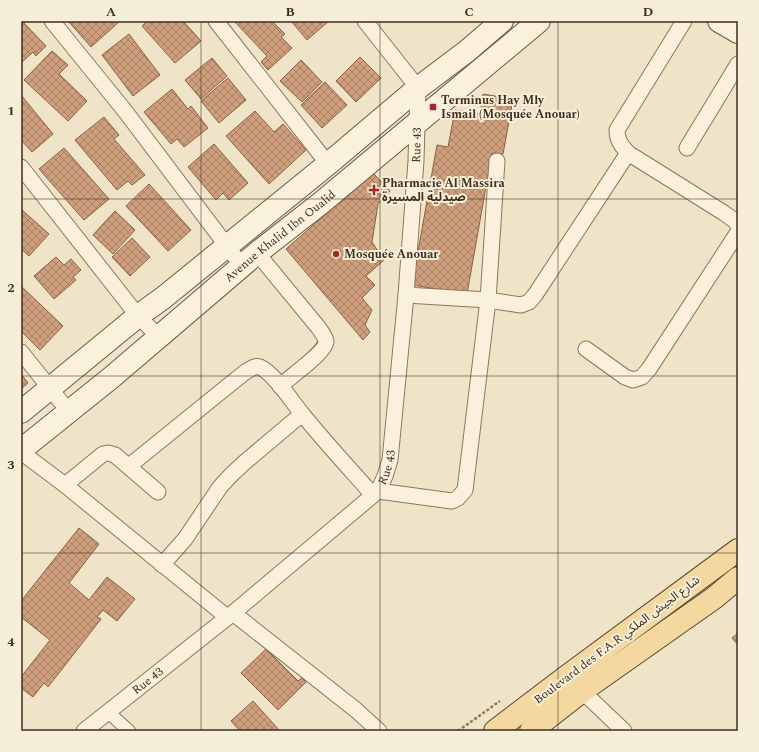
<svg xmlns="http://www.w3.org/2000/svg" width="759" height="752" viewBox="0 0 759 752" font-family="Spectral,'Noto Sans Arabic',serif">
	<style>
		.building { fill: url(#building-cross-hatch); stroke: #8d5f41 }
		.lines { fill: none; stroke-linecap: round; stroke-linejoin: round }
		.pedestrian-casing { stroke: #8d765c; stroke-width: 14 }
		.minor-casing { stroke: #8d765c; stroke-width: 17 }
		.secondary-casing { stroke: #6f573f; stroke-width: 24 }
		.primary-casing { stroke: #5b4430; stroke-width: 24 }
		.path { stroke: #8d765c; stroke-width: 2.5; stroke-dasharray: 3 2; stroke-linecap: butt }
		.pedestrian { stroke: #faf1dc; stroke-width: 12 }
		.minor { stroke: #faf1dc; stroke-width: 15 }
		.secondary { stroke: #faf1dc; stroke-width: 22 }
		.primary { stroke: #f3d9a0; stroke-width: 22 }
		.grid { fill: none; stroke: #3d2e20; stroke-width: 1; stroke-opacity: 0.55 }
		.poi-dot { fill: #9e2a2b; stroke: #f7eed8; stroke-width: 1.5 }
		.labels { text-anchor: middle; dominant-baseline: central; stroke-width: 4; stroke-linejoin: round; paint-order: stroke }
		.poi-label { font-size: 12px; font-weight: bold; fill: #3d2e20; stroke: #f7eed8; text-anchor: start }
		.street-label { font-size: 12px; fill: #3d2e20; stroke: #f7eed8 }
		.neatline { fill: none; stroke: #3d2e20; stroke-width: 1.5 }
		.grid-label { font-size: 13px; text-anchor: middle; font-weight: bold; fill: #3d2e20 }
	</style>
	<defs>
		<pattern id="building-cross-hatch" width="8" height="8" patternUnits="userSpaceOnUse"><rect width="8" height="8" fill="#cf9f7d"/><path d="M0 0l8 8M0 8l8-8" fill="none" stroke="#a98266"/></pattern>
	</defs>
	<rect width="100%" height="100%" fill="#f0e4c8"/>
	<g class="building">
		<path d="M68 21H120L91 47Z"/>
		<path d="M147 21H183L201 41 175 63 142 26Z"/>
		<path d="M234 21H272L285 34 281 37 292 48 268 70 261 62 267 56Z"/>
		<path d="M291 21H329L307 40Z"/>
		<path d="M23 22 46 46 36 56 33 52 21 63V24Z"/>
		<path d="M129 34 160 75 133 96 102 55Z"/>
		<path d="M52 51 68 65 59 74 87 101 68 121 24 80Z"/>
		<path d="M360 57 381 78 356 102 336 81Z"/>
		<path d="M212 58 227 76 201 99 185 80Z"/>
		<path d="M301 60 322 82 302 102 280 81Z"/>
		<path d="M228 78 246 100 219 123 201 101Z"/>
		<path d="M325 82 347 105 322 128 301 105Z"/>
		<path d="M172 89 188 109 191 106 208 128 184 147 177 139 171 144 144 112Z"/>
		<path d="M483 94 513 99 503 154 492 153 467 294 412 285 437 145 448 147 455 110 480 114Z"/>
		<path d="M21 95 53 134 32 152 21 140Z"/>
		<path d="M255 111 274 132 283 124 306 150 269 184 226 136Z"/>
		<path d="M104 117 119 135 114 139 145 175 132 185 128 181 117 190 75 140Z"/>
		<path d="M214 144 248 183 229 200 223 193 216 200 188 167Z"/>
		<path d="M64 148 109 199 84 220 39 169Z"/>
		<path d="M373 173 390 191 378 204 372 242 384 260 366 276 375 285 362 298 372 310 365 325 370 332 363 340 286 249Z"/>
		<path d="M149 184 191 230 168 251 126 206Z"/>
		<path d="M21 209 49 234 29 256 21 249Z"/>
		<path d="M115 211 135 230 113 254 93 235Z"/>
		<path d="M132 238 150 257 130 276 112 257Z"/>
		<path d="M56 257 64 265 71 259 81 270 73 277 76 280 54 299 34 276Z"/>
		<path d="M21 286 63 326 40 350 21 331Z"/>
		<path d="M21 374 28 383 21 389Z"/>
		<path d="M79 528 99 544 69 583 89 600 107 577 135 599 117 621 103 610 97 617 101 619 48 687 44 683 33 697 21 688V677L50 640 21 617V601Z"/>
		<path d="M738 633V645L732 638Z"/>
		<path d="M266 649 298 681 302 678 306 682 278 710 241 673Z"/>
		<path d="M253 701 280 731H240L231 721Z"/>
	</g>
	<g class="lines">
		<defs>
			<path id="pedestrian" d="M108 712 129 731"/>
			<g id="minor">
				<path d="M52 21 125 111 242 266"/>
				<path d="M216 21 328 164"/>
				<path d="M687 148 738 64"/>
				<path d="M628 153 724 213 735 221 738 225"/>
				<path d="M21 167 138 316 159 337"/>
				<path d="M257 253 318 327C321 331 325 336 326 341 327 351 289 378 280 386"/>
				<path d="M406 295 488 300 521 305 529 302 535 295 628 153C621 145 617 140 617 130L684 21"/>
				<path d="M586 349 625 377 633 380 642 377 649 369 738 232"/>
				<path d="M21 352 69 412"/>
				<path d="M21 452 65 485 227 617"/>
				<path d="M129 466 244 373C249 370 254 365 260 367 275 374 292 402 303 415 325 442 349 468 372 494"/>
				<path d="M65 485 103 454 108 453 115 455 158 492"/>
				<path d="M378 491 452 501 458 498 465 490 488 300 497 161"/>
				<path d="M162 565 185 539 220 487 230 476 245 462 302 414"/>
				<path d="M233 613 356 710 379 731"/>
				<path d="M582 691 624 731"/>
				<path id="s1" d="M84 731 233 613 378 491 385 476 390 460 406 295 416 161 418 88 365 21"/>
			</g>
			<g id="secondary">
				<path d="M719 21 738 32"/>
				<path d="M21 412 138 316 163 298 328 164 418 88 467 51 502 21"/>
				<path id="s2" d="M21 450 112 377 257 253 321 203 539 21"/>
			</g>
			<g id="primary">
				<path d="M495 731 566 677 738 550"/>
				<path d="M531 731 582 691 714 598 738 578"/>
			</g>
		</defs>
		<use href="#pedestrian" class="pedestrian-casing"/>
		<use href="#minor" class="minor-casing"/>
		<use href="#secondary" class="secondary-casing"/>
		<use href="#primary" class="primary-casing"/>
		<path class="path" d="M458 731 500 701"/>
		<use href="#pedestrian" class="pedestrian"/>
		<use href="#minor" class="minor"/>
		<use href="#secondary" class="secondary"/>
		<use href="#primary" class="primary"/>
	</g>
	<path class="grid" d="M201 21V731M380 21V731M558 21V731M21 199H738M21 376H738M21 553H738"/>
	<g class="poi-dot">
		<rect x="429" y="103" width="8" height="8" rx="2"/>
		<path d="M372 184h4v4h4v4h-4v4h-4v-4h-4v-4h4z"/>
		<circle cx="336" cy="254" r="4"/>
	</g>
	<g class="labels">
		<g class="poi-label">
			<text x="441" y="100">Terminus Hay Mly<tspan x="441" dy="14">Ismail (Mosquée Anouar)</tspan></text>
			<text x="382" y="183">Pharmacie Al Massira<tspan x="382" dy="14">صيدلية المسيرة</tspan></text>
			<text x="344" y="254">Mosquée Anouar</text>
		</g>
		<g class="street-label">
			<text stroke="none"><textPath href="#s1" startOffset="729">Rue 43</textPath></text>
			<text stroke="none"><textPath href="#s2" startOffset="336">Avenue Khalid Ibn Oualid</textPath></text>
			<text stroke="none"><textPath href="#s1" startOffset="405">Rue 43</textPath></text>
			<text transform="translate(617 640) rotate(-37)">Boulevard des F.A.R شارع الجيش الملكي</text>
			<text stroke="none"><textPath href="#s1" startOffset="81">Rue 43</textPath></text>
		</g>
	</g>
	<rect width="759" height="752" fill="none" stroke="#f7eed8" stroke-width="44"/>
	<rect x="22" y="22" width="715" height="708" class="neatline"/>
	<g class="grid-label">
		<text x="111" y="16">A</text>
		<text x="290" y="16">B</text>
		<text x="469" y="16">C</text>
		<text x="648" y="16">D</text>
		<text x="11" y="115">1</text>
		<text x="11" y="292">2</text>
		<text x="11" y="469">3</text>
		<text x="11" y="646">4</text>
	</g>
</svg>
